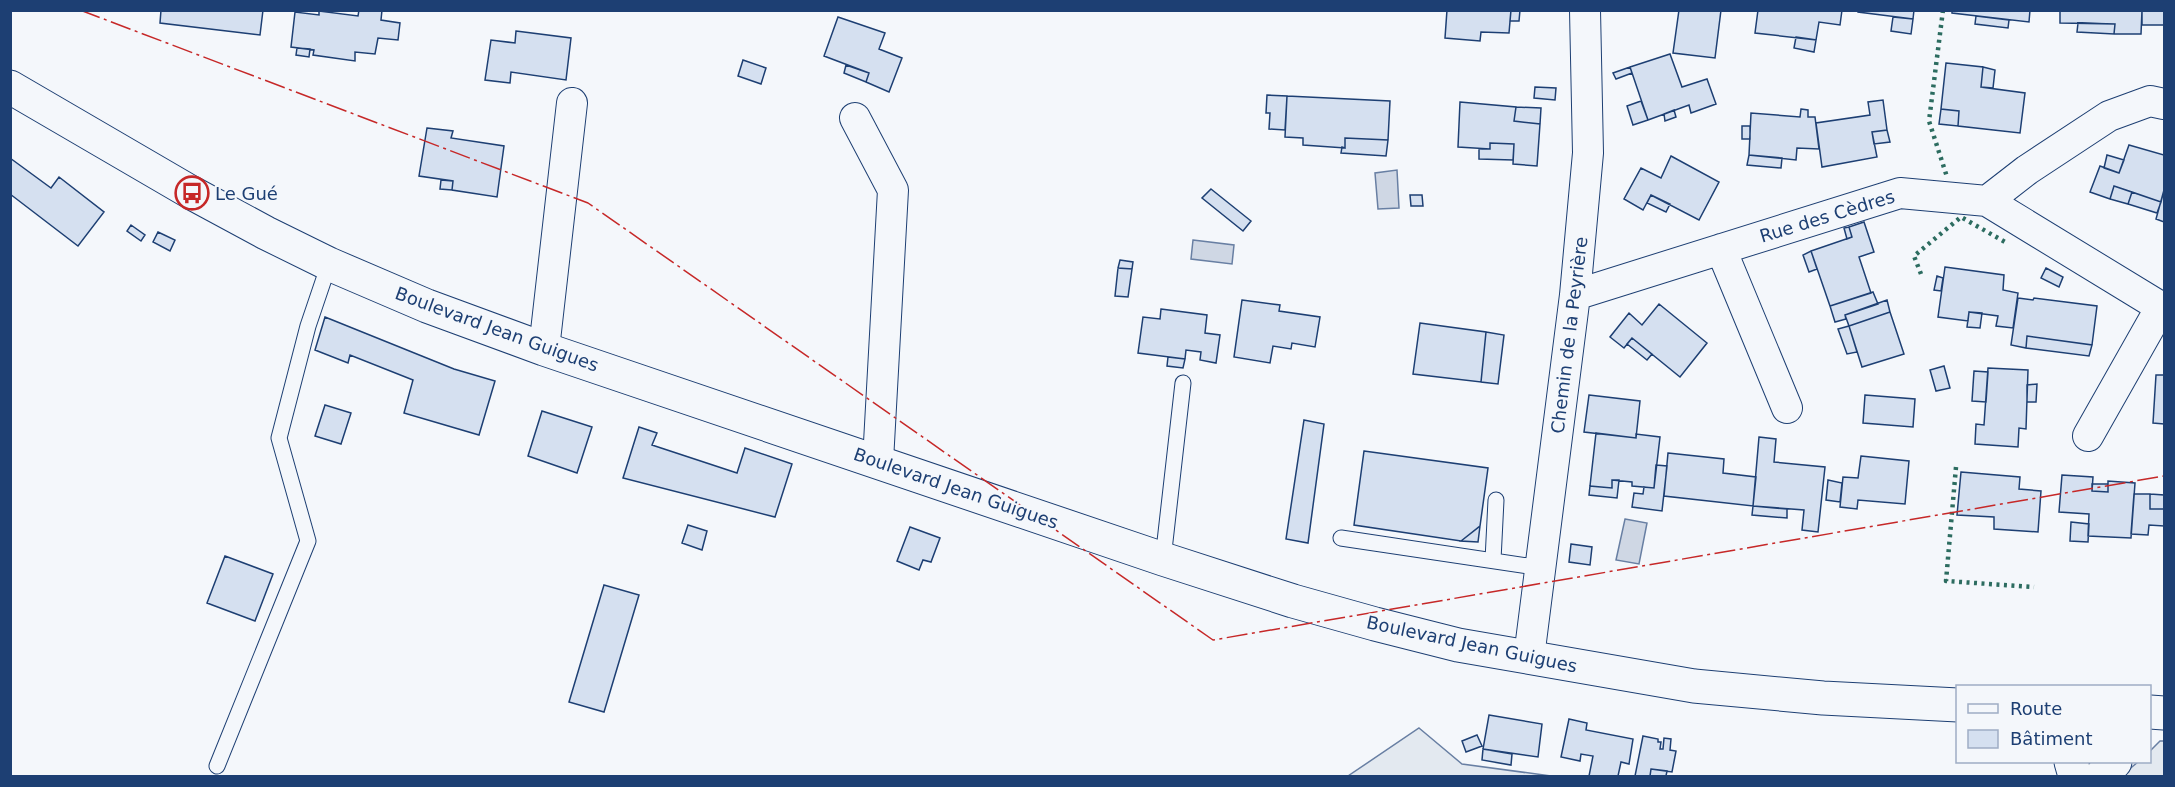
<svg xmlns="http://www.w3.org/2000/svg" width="2175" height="787" font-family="'DejaVu Sans',sans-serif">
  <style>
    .green { fill: #e3e9f0; stroke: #687fa3; stroke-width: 1.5 }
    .water { fill: #cfd7e4; stroke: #687fa3; stroke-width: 1.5 }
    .building { fill: #d5e0f0; stroke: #1d3f73; stroke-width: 1.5 }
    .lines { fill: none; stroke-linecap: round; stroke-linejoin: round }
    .service-casing { stroke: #1d3f73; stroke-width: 17 }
    .minor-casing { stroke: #1d3f73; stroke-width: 32 }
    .tertiary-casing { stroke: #1d3f73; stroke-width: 35 }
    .primary-casing { stroke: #1d3f73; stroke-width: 35 }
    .service { stroke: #f4f7fb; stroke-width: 15 }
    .minor { stroke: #f4f7fb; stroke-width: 30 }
    .tertiary { stroke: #f4f7fb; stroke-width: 33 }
    .primary { stroke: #f4f7fb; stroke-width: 33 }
    .hedge { stroke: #2c6c60; stroke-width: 4.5; stroke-dasharray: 3 4.5; stroke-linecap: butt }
    .power { stroke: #c62828; stroke-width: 1.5; stroke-dasharray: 21 4.5 3 4.5; stroke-linecap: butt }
    .labels { text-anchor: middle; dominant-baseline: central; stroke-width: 4.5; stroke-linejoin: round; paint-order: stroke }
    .poi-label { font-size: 18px; fill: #1d3f73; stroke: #f4f7fb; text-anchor: start }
    .street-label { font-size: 18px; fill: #1d3f73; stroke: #f4f7fb }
  </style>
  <rect width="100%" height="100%" fill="#f4f7fb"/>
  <path class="green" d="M1419,728L1462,764L1551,776H1348Z
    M2160,741H2164V776H2121L2138,762H2150V751Z"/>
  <path class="water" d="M1397,170L1399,208L1378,209L1375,173Z
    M1193,240L1234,245L1232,264L1191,259Z
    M1625,519L1647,523L1639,564L1616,560Z"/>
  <path class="building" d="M161,10H263L260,35L160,23Z
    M359,10H382L381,20L400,23L398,40L378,38L375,54L355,52V61L313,55L314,50L291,47L295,12L319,15V11L358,16Z
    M1447,10H1511L1509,33L1481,32L1480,41L1445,38Z
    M1511,10H1520L1519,21H1510Z
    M1679,10H1721L1715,58L1673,53Z
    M1758,10H1842L1840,25L1819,22L1816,40L1755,33Z
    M1858,10H1914L1913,19L1858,12Z
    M1952,10H2030L2029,22L1952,13Z
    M2060,10H2142L2141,34H2114L2115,24L2060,23Z
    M2142,10H2164V25H2142Z
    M1976,16L2009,20L2008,28L1975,24Z
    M838,17L885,33L879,49L902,58L889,92L866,82L869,73L824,56Z
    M1893,17L1913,19L1911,34L1891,31Z
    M2078,23L2115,24L2114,34L2077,32Z
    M516,31L571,38L566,80L511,72L510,83L485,80L491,40L515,43Z
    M1796,37L1816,40L1814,52L1794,48Z
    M297,48L310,49L309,57L296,55Z
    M1670,54L1682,87L1707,79L1716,104L1691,113L1689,105L1648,120L1630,67Z
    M743,60L766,68L761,84L738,76Z
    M1946,63L1983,67L1981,87L2025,93L2020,133L1958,126L1959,111L1941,109Z
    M846,65L869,73L866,82L844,73Z
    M1630,67L1632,73L1616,79L1613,73Z
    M1983,67L1995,70L1993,88L1981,87Z
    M1535,87L1556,88L1555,100L1534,98Z
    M1267,95L1287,96L1285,130L1269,129L1270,113H1266Z
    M1287,96L1390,101L1388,140L1345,138V148L1303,145V138L1285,137Z
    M1883,100L1887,130L1872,132L1877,157L1822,167L1816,123L1870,115L1868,102Z
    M1641,101L1648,120L1633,125L1627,106Z
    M1460,102L1516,107L1514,121L1540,124L1537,166L1513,164L1514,144L1490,143V149L1458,147Z
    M1516,107L1541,108L1540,124L1514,121Z
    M1801,109L1808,110V117H1815L1819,149L1797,148L1796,160L1749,155L1751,113L1800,117Z
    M1941,109L1959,111L1958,126L1939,124Z
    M1674,110L1676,117L1665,121L1664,114Z
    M1742,126H1750V139H1742Z
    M427,128L453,131L451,138L504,146L497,197L452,190L453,181L419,176Z
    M1887,130L1890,142L1874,144L1872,132Z
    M1345,138L1388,140L1386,156L1341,153L1342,147L1345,148Z
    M1490,143L1514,144L1513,160L1479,159V149H1490Z
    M2129,145L2164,155V190L2161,202L2114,186L2110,199L2090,192L2100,166L2119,173Z
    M1749,155L1782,158L1781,168L1747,165Z
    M2107,155L2124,160L2119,173L2104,168Z
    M1671,156L1719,182L1699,220L1651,195L1643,210L1624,199L1641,168L1661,178Z
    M10,158L51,188L59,177L104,212L78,246L10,194Z
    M441,180L453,181L452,190L440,189Z
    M2114,186L2132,192L2128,204L2110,199Z
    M1211,189L1251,221L1243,231L1202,198Z
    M2164,190V222L2156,219Z
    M2132,192L2161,202L2157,213L2128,204Z
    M1410,195H1422L1423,206H1411Z
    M1651,195L1670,204L1666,212L1647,203Z
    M1864,222L1874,252L1859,257L1871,293L1830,306L1811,251L1852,237L1849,227Z
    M131,225L145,235L141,241L127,231Z
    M1849,227L1852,237L1847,239L1844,228Z
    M158,232L175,240L170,251L153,242Z
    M1811,251L1817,269L1809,272L1803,255Z
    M1120,260L1133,262L1132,269L1118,268Z
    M1945,267L2004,275L2003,290L2018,293L2013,328L1996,326L1998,316L1969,312L1968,321L1938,317Z
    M1118,268L1132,269L1128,297L1115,296Z
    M2046,268L2063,277L2059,287L2041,278Z
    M1937,276L1943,278L1941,291L1934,290Z
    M1873,292L1878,304L1845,315L1846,319L1835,322L1830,306Z
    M2018,298L2033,300L2034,298L2097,306L2092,345L2027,336L2026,348L2011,345Z
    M1242,300L1280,305L1279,311L1320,317L1315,347L1292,343L1291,349L1273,346L1270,363L1234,357Z
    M1887,300L1890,312L1849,326L1845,315Z
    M1659,304L1707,343L1680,377L1632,338L1624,348L1610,337L1629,313L1642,325Z
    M1161,309L1207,315L1205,333L1220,335L1216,363L1200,360L1201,352L1186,350L1185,359L1138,353L1143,317L1160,319Z
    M1890,312L1904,354L1862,367L1849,326Z
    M1969,312L1982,313L1980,328L1967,327Z
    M325,317L454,369L495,381L479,435L404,413L413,380L350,355L348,363L315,350Z
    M1420,323L1486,332L1481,382L1413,374Z
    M1849,326L1857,352L1847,354L1838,329Z
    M1486,332L1504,335L1498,384L1481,382Z
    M2027,336L2092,345L2089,356L2026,348Z
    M1632,338L1652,354L1647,360L1627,344Z
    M1168,357L1185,359L1183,368L1167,366Z
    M1944,366L1950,388L1936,391L1930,370Z
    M1988,368L2028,370L2026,429L2019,428L2018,447L1975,444L1976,424L1984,425Z
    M1974,371L1988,372L1986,402L1972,401Z
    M2156,375H2164V424L2153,423Z
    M2037,384L2036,402H2027V385Z
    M1589,395L1640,401L1636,438L1584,432Z
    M1865,395L1915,399L1913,427L1863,423Z
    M325,405L351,413L341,444L315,436Z
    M542,411L592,427L577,473L528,456Z
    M1304,420L1324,424L1308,543L1286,539Z
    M639,427L657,433L652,445L737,473L745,448L792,464L775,517L623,478Z
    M1596,433L1636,438V434L1660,437L1654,488L1632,486V482L1612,480V488L1590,486Z
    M1759,437L1776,439L1774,462L1825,467L1818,532L1802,530L1804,510L1753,506Z
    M1364,451L1488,468L1480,526L1461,541L1354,525Z
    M1668,453L1724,459L1723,473L1756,477L1753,506L1664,496Z
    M1861,456L1909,461L1905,504L1858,500L1857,509L1840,507L1843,477L1858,478Z
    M1656,465L1667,466L1662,511L1632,507L1634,493L1643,494L1644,487L1654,488Z
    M1961,472L2020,477L2019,489L2041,491L2038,532L1994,529V517L1957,515Z
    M2062,475L2093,477L2092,491L2108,492V481L2135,483L2131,538L2088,536L2089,514L2059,512Z
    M1612,480H1619L1617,498L1589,495L1590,486L1612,488Z
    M1828,480L1842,483L1840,502L1826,500Z
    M2164,483V526L2149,525L2148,535L2131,534L2134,494H2150V509H2164Z
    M2092,484H2108V492L2092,491Z
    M2150,494L2164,495V509H2150Z
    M1753,506L1787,509V518L1752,515Z
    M2071,522L2089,524L2088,542L2070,541Z
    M688,525L707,531L702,550L682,543Z
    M1480,526L1478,542L1461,541Z
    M910,527L940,538L931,562L923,560L919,570L897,561Z
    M1571,544L1592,547L1590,565L1569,562Z
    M225,556L273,574L255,621L207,603Z
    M604,585L639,595L604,712L569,702Z
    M1489,715L1542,724L1538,757L1483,749Z
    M1569,719L1587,723L1586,730L1633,739L1629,764L1621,762L1618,776H1589L1593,756L1581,754L1580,761L1561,757Z
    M1477,735L1482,746L1466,752L1462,741Z
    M1643,736L1658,739V742H1661L1660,749H1663L1664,738L1671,739L1670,750L1676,751L1672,772L1651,769L1650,776H1635Z
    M1483,749L1512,754L1511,765L1482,760Z
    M1651,769L1667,771L1666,776H1650Z"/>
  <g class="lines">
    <g class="service-casing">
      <path id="service" d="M1341,538L1541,568
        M1163,559L1183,383
        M1493,560L1496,500
        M217,766L308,541L279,438L308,326L329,264"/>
    </g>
    <g class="minor-casing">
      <path id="minor" d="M855,118L893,190L878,461
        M1987,201L2027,170L2109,116L2150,101L2164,104
        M1721,249L1787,408
        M1575,295L1900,193L1987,201L2164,309
        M544,349L572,103
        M2088,436L2161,307
        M1529,657L1575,295L1588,153L1585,10"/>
    </g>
    <g class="tertiary-casing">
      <path id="tertiary" d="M2071,762L2075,776
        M2101,776L2115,762"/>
    </g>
    <g class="primary-casing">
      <path id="primary" d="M10,87L192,193L266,233L329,264L427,306L544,349L1163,559L1293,601L1375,624L1458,645L1694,686L1823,698L1958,705
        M2150,712L2164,713"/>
    </g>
    <use href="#service" class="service"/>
    <use href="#minor" class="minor"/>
    <use href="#tertiary" class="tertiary"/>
    <use href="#primary" class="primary"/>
    <path class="hedge" d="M1943,10L1929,121L1947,177
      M1921,274L1914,256L1961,217L2005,242
      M1956,467L1946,581L2034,587"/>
    <path class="power" d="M80,10L588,203L1213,640L2164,476"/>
  </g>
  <defs>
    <g id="bus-ring" transform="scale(1.725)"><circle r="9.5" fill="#f4f7fb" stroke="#c62828" stroke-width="1.5"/><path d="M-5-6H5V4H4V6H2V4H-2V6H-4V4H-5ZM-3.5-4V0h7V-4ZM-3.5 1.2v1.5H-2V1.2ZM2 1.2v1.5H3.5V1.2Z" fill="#c62828"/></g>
  </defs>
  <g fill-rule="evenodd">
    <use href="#bus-ring" x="192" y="193"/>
  </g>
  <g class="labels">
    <g class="poi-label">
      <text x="215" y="193">Le Gué</text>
    </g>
    <g class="street-label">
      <text transform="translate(1827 216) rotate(-17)">Rue des Cèdres</text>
      <text transform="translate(497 329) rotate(20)">Boulevard Jean Guigues</text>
      <text transform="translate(1569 335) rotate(-83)">Chemin de la Peyrière</text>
      <text transform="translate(956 488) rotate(19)">Boulevard Jean Guigues</text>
      <text transform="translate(1472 644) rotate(12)">Boulevard Jean Guigues</text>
    </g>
  </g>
  <rect width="2175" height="787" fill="none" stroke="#1d3f73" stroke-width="24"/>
  <rect x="1956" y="685" width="195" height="78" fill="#f4f7fb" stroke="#9eadc5" stroke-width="1.5"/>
  <rect x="1968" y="704" width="30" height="9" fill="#f4f7fb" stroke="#9eadc5" stroke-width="1.5"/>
  <text x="2010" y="715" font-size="18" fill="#1d3f73">Route</text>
  <rect x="1968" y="730" width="30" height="18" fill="#d5e0f0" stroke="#9eadc5" stroke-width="1.5"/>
  <text x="2010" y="745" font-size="18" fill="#1d3f73">Bâtiment</text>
</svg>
